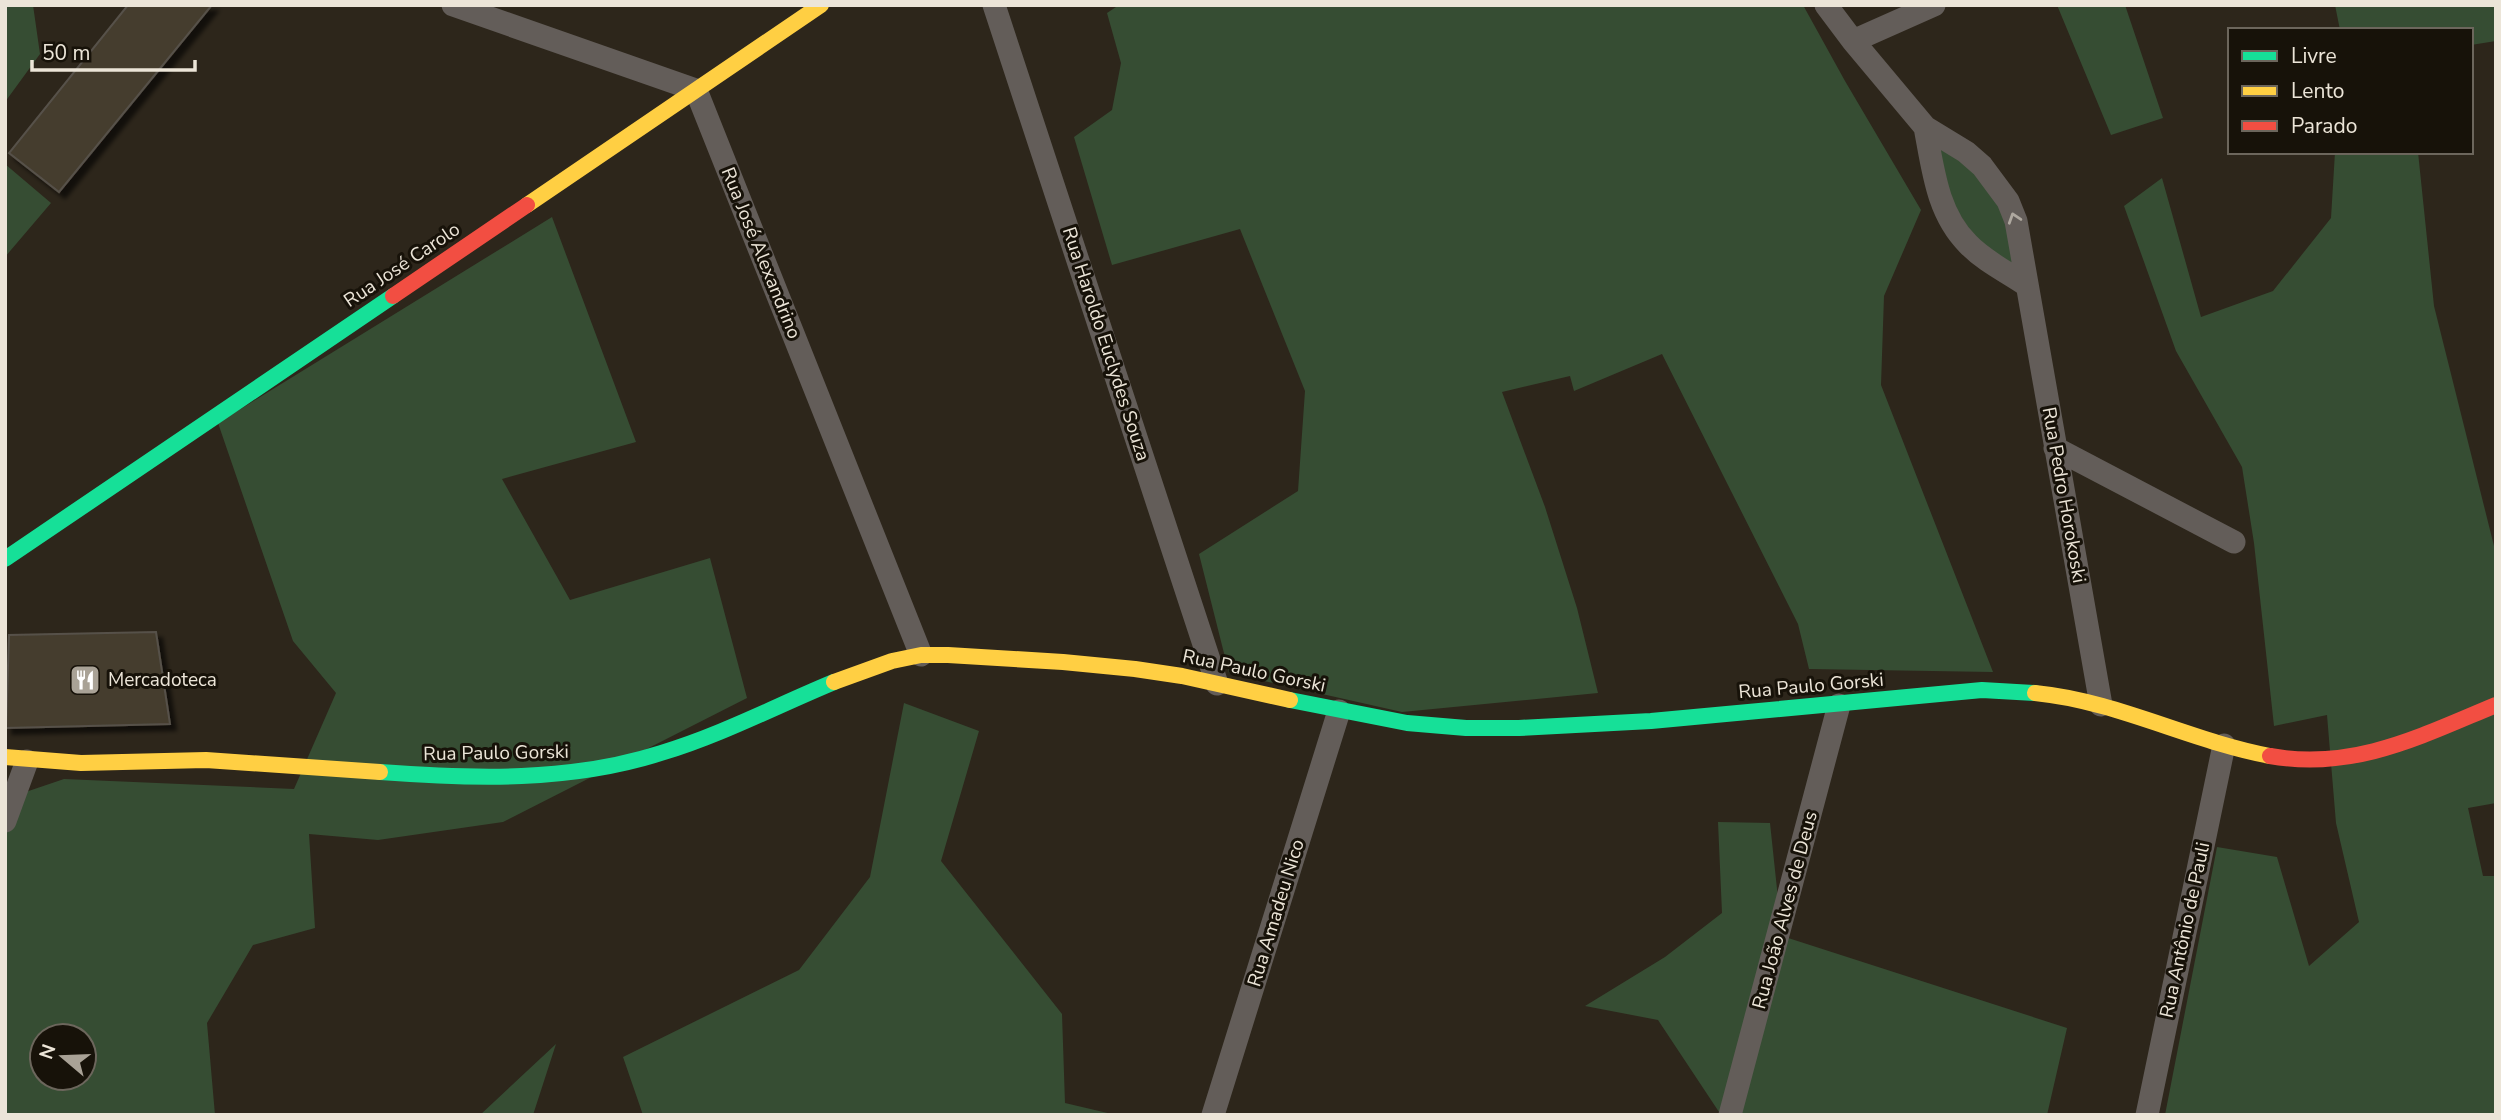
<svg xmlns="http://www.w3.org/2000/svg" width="2501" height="1120" font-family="'Nunito Sans',sans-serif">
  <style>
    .green { fill: #364d33; fill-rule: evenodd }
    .building { fill: #443d2f; stroke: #575149; stroke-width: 2; filter: url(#shadow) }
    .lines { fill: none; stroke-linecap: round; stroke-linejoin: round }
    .street { stroke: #635d59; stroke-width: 23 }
    .fast { stroke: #16e098; stroke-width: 16 }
    .slow { stroke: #ffcf43; stroke-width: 16 }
    .jam { stroke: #f24e42; stroke-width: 16 }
    .oneway { stroke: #aea89f }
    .labels { text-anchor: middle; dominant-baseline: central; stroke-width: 6; stroke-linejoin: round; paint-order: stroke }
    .street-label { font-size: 19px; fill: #ece5d8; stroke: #171209 }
    .poi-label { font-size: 19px; fill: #ece5d8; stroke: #171209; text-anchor: start }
  </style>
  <defs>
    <filter id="shadow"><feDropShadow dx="6" dy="6" stdDeviation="2" flood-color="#0009"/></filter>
  </defs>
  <rect width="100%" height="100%" fill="#2d261b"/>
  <path class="green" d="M5,5H33L40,54L5,102Z
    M1119,5H1803L1845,81L1921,210L1884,296L1881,385L1993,672L1809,669L1798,624L1662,354L1574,391L1570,376L1502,392L1545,507L1577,608L1598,693L1402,712L1229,673L1199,554L1298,491L1305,391L1240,229L1112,265L1074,137L1112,110L1121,63L1107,13Z
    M2057,5H2125L2163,118L2111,135Z
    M2335,5H2496V41L2471,45V30H2340Z
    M1937,145C1957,157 1987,179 1998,200C2008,220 2011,243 2016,265L1993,254L1976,240L1948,196Z
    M2335,152H2418L2434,306L2496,554V803L2468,808L2483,876H2496V1115H2165L2217,847L2277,857L2309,966L2359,922L2336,823L2327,715L2274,726L2254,543L2242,467L2176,351L2124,206L2162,178L2201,317L2273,291L2331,218Z
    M5,164L51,203L5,257Z
    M552,217L636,442L502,479L570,600L710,558L747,698L503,822L378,840L309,834L315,928L253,945L207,1023L215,1115H5V799L64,779L294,789L336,693L293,641L218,423ZM42,1036H84V1078H42Z
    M904,703L979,731L941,861L1062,1014L1065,1103L1116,1115H643L623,1057L799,970L870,877Z
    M1718,822L1770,823L1782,936L2067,1028L2047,1115H1721L1658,1020L1585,1006L1665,957L1722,913Z
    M556,1044L533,1115H480Z"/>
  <path class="building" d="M128,5H212L59,192L9,153Z
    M156,632L170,724L6,728L9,635Z"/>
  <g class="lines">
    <path class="street" d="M453,5L696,90L921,655
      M994,5L1217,684
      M1826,5L1853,41L1925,127L1966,152L1982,166L2008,201L2016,221L2101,705
      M1853,41L1934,5
      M1925,127C1933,169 1937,213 1968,244C1984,261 2007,272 2026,285
      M2055,448L2234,542
      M5,821L27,761
      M1213,1115L1339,711
      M1730,1115L1839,705
      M2147,1115L2224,745"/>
    <path class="fast" d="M5,559L393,296
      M1290,700L1407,723L1466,728H1519L1651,721L1982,690L2035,693
      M380,772C474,779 570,782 661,753C721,735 776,706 834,682"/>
    <path class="slow" d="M527,205L821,5
      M834,682L892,661L921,655H948L1063,662L1135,669L1182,676L1290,700
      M2035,693C2117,701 2190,741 2270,756
      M5,757L81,763L206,760L380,772"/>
    <path class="jam" d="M393,296L527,205
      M2270,756C2354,771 2421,736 2496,705"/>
  </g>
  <defs><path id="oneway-chevron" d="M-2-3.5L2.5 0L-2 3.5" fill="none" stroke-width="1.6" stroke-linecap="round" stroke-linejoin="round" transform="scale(1.75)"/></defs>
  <use class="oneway" href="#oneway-chevron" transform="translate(2014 218) rotate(-108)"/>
  <defs>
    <g id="restaurant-square" transform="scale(1.575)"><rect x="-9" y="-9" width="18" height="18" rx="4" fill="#a9a296" stroke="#171209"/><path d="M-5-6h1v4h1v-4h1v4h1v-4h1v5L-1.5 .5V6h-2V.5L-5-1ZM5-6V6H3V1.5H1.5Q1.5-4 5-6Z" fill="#fff"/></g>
  </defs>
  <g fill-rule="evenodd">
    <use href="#restaurant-square" x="85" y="680"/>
  </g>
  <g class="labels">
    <g class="street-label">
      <text transform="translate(761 253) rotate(68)">Rua José Alexandrino</text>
      <text transform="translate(402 265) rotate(-34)">Rua José Carolo</text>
      <text transform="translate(1106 344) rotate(72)">Rua Haroldo Euclydes Souza</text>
      <text transform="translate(2064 495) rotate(80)">Rua Pedro Horokoski</text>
      <text transform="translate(1254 671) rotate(12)">Rua Paulo Gorski</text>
      <text transform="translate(1811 686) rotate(-5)">Rua Paulo Gorski</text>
      <text transform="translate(496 753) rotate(-1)">Rua Paulo Gorski</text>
      <text transform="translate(1785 910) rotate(-75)">Rua João Alves de Deus</text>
      <text transform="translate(1276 913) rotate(-73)">Rua Amadeu Nico</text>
      <text transform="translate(2185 930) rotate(-78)">Rua Antônio de Pauli</text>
    </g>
    <g class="poi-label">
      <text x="108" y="680">Mercadoteca</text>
    </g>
  </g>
  <rect width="2501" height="1120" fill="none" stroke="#ece5d8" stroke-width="14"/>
  <rect x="2228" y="28" width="245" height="126" fill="#171209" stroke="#6c665c" stroke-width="2"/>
  <rect x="2242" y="51" width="35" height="10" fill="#16e098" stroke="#6c665c" stroke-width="2"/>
  <text x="2291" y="63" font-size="21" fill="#ece5d8">Livre</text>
  <rect x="2242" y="86" width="35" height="10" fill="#ffcf43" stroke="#6c665c" stroke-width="2"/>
  <text x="2291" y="98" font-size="21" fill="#ece5d8">Lento</text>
  <rect x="2242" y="121" width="35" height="10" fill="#f24e42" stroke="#6c665c" stroke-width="2"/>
  <text x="2291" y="133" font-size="21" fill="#ece5d8">Parado</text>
  <g transform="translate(63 1057) rotate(289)"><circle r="33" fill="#171209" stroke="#6c665c" stroke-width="2"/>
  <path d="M0-5L12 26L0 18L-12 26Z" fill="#a9a296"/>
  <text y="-10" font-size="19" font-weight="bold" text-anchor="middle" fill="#ece5d8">N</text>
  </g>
  <path d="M32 60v10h163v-10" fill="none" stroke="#ece5d8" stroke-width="3.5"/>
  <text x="42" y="60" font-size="21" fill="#ece5d8" stroke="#171209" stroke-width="5" paint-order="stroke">50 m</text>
</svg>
